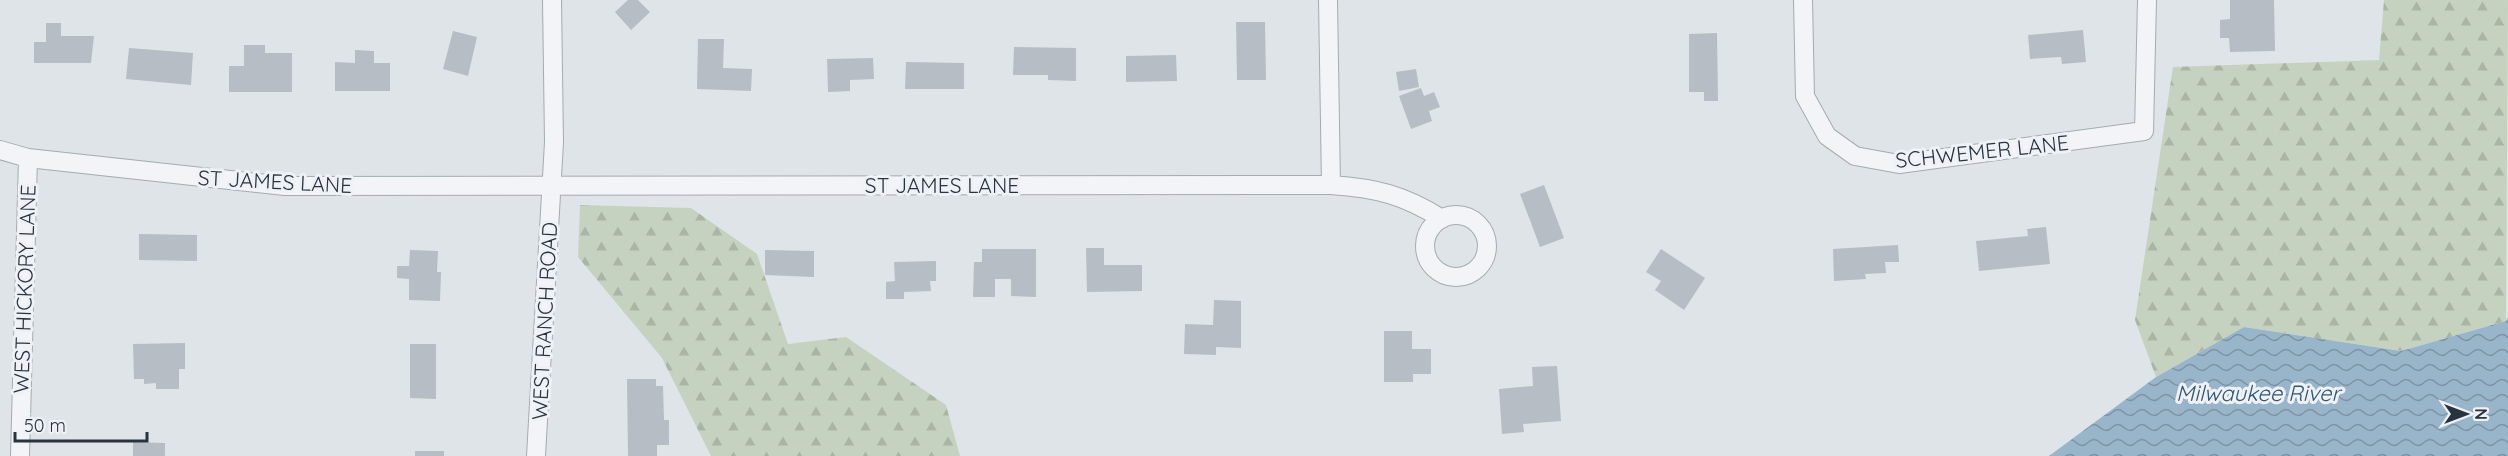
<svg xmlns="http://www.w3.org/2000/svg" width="2508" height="456" font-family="Quicksand,sans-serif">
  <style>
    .forest { fill: url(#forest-firs) }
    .water { fill: url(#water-waves) }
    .building { fill: #b6bdc5 }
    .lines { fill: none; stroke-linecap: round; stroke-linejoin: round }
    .minor-casing { stroke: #a4abb2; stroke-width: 20 }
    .minor { stroke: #f2f4f7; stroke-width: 18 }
    .labels { text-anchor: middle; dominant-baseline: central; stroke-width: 6; stroke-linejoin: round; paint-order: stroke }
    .street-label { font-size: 21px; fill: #28333f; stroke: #eef2f6 }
    .water-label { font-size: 22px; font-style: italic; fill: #325673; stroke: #eef2f6 }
  </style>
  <defs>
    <pattern id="forest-firs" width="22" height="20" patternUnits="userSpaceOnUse" patternTransform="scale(1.5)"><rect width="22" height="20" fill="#c6d2c0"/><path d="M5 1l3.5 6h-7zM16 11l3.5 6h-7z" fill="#aab5a6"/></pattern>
    <pattern id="water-waves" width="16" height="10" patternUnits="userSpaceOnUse" patternTransform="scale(1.5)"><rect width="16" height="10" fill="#99b5c9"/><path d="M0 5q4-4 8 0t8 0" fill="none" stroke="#7d94a5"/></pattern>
  </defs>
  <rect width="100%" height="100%" fill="#dfe4e8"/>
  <path class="forest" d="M2384,0H2508L2506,321L2401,351L2244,327L2156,377L2135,320L2173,67L2379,60Z
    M580,205L691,208L757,254L788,344L846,337L946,405L960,456H711L662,358L578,257Z"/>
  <path class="water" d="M2508,317V456H2049L2156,377L2244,327L2401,351L2506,321Z"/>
  <path class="building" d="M628,0H638L650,12L631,30L615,12Z
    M2230,0H2274L2275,51L2230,52L2229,38H2220V20L2230,19Z
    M1236,22H1265L1266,80H1237Z
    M46,23H61V36H94L91,63H34V42H46Z
    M2083,30L2086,62L2062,64L2061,57L2030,59L2028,35Z
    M453,31L477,37L468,76L443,69Z
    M1717,33L1718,101H1704V92H1689V34Z
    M698,39H724L723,68L752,69L751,91L697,89Z
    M244,45H265V53H292V92H229V66H244Z
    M1014,47L1076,48V81L1048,80V75H1013Z
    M129,48L193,53L191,85L126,79Z
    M355,50L374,51V63H390V91H335V62L355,63Z
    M1176,55L1177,81L1126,82V56Z
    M873,58L874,79L850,80V91L828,92L827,59Z
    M906,62L964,63V89H905Z
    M1416,69L1419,87L1399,91L1396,72Z
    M1421,88L1424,96L1434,92L1440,107L1429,111L1432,121L1411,129L1399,96Z
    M1544,185L1564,238L1540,247L1520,194Z
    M2046,227L2050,264L1979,271L1976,241L2028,236L2027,229Z
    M139,234L197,235V261L139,260Z
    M1898,245L1899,262H1885L1886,273L1865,274L1866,279L1834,281L1833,249Z
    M1086,248H1104V265H1142V291L1087,292Z
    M982,249H1036V297L1011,296V279H995V297H973L974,262H982Z
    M1661,249L1705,278L1684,310L1655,290L1661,281L1646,272Z
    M410,250L438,251L437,272H441L440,301L409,300V279L397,278V266H409Z
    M765,250L814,251V277L765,275Z
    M936,261V281H930L931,291L904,292V299H886V282L895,281L894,262Z
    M1214,300L1241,301V348L1216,347V355L1184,354L1185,324L1213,325Z
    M1384,331H1412V349H1431V374H1413V382H1384Z
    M185,343V369H179V389H156V383L144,384V379H134L133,344Z
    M410,344H436V399L410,398Z
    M1557,366L1561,421L1523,424L1524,432L1502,434L1499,389L1533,386L1532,367Z
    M627,379H656V386H663L664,420H669V445H657V456H628Z
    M133,442L165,443V456H133Z
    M415,451H444V456H415Z"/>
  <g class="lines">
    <g class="minor-casing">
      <path id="minor" d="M1328,0L1331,185
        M1803,0L1805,96L1827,136L1855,156L1899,164L2144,131L2147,0
        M0,150L28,158L285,186L1331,185C1376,188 1404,195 1442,219
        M1425 246a31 31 0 1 1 62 0a31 31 0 1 1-62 0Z
        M20,456L28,158
        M536,456L554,142L552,0"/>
    </g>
    <use href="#minor" class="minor"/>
  </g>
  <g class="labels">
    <g class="street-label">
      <text transform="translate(1982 151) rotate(-6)">SCHWEMER LANE</text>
      <text transform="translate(275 181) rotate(3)">ST JAMES LANE</text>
      <text x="942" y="185">ST JAMES LANE</text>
      <text transform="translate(24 289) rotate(-88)">WEST HICKORY LANE</text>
      <text transform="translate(544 321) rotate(-87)">WEST RANCH ROAD</text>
    </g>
    <g class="water-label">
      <text x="2258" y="393">Milwaukee River</text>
    </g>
  </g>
  <g transform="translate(2466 414) rotate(90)" stroke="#eef2f6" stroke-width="4.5" paint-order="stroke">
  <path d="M0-4.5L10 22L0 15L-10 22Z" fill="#28333f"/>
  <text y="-9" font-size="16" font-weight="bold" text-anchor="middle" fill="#28333f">N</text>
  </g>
  <path d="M15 432v9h132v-9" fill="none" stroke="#28333f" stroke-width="3"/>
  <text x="24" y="432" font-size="18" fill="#28333f" stroke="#eef2f6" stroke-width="4.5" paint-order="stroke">50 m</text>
</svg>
